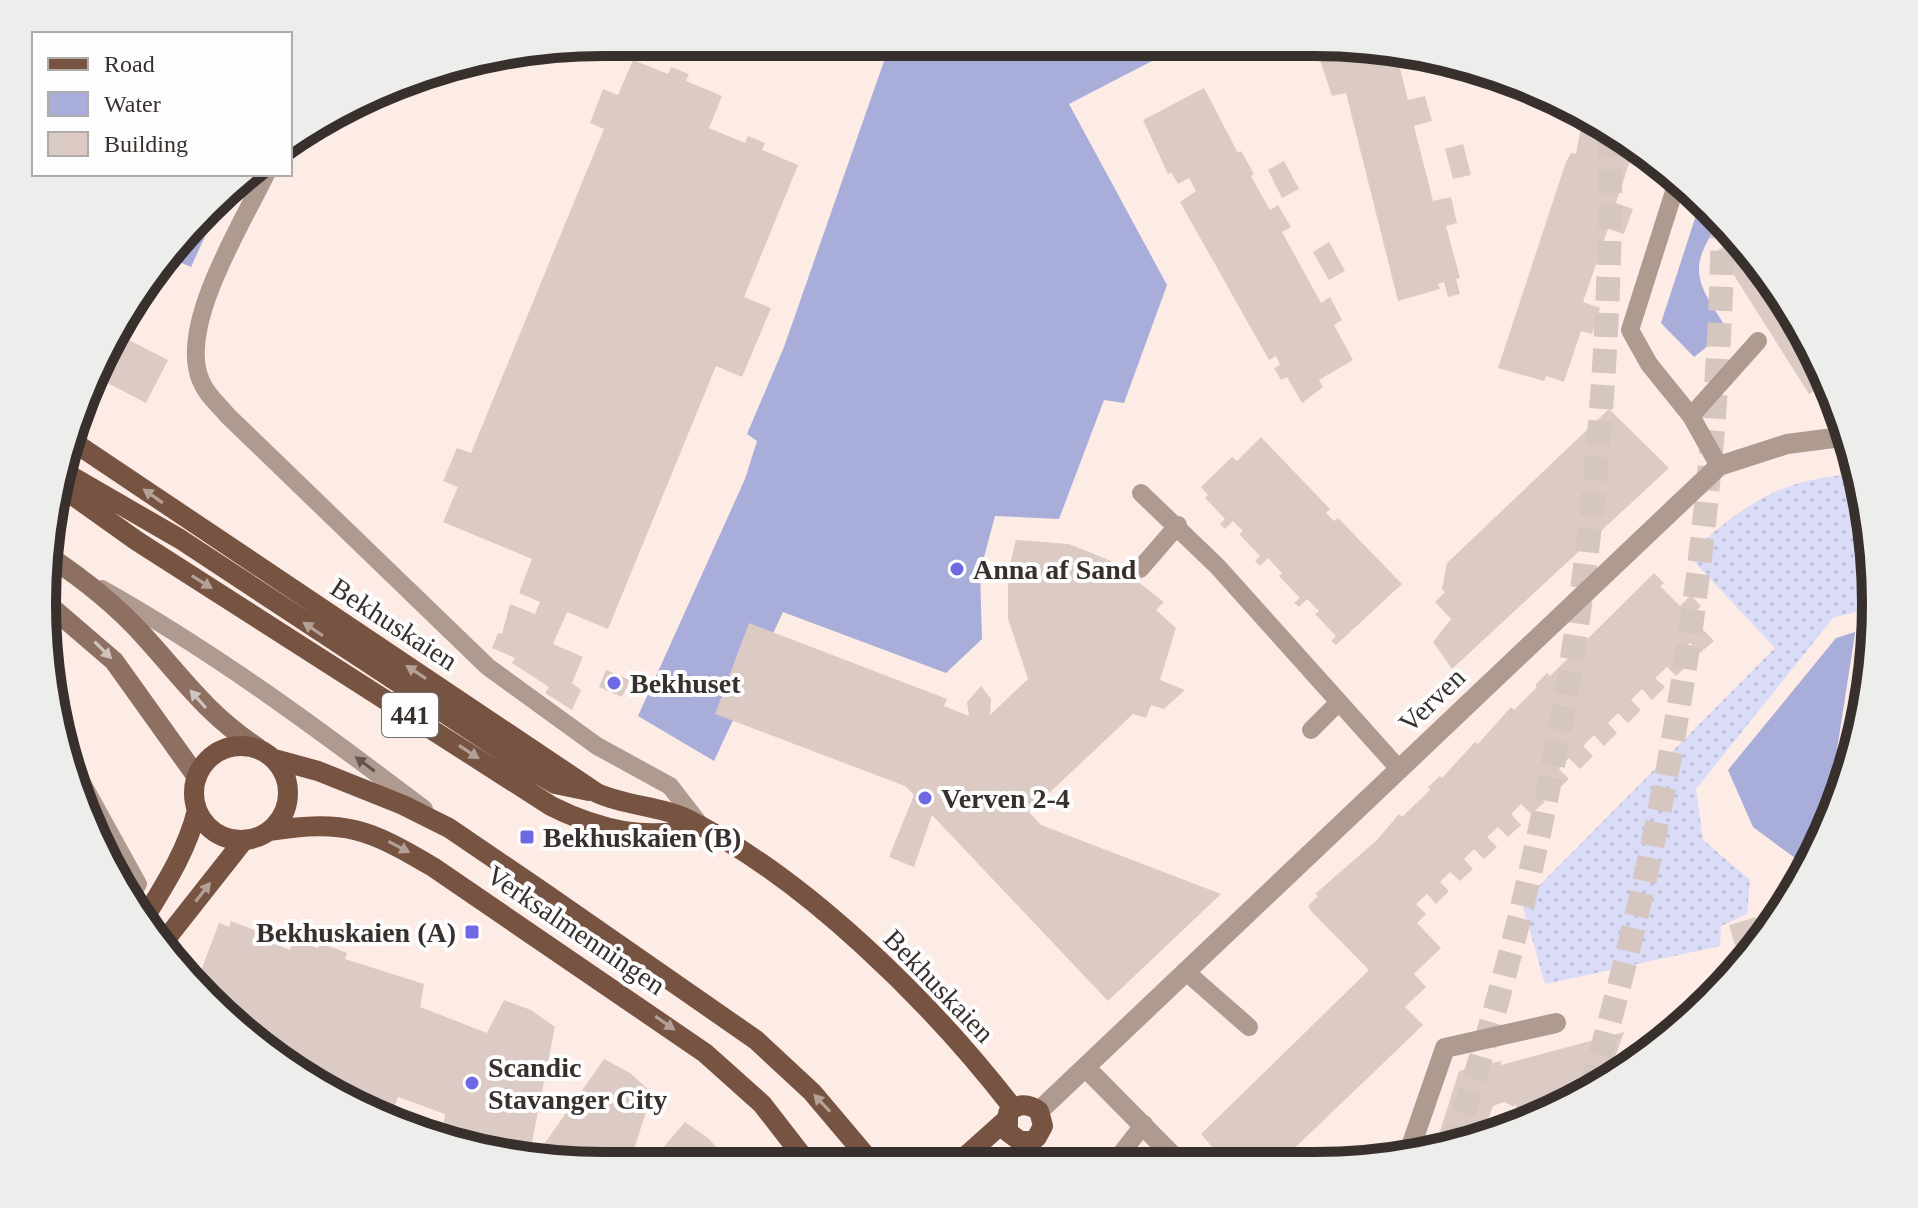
<svg xmlns="http://www.w3.org/2000/svg" width="1918" height="1208" font-family="'Times New Roman',serif">
  <style>
    .grass { fill: url(#grass-dots) }
    .water { fill: #a9adda }
    .pier { fill: #fdece5 }
    .building { fill: #dbcbc4 }
    .lines { fill: none; stroke-linecap: round; stroke-linejoin: round }
    .highway-tunnel { stroke: #d5c6c0; stroke-width: 24; stroke-dasharray: 24 12; stroke-linecap: butt }
    .lane { stroke: #af9a90; stroke-width: 18 }
    .street { stroke: #af9a90; stroke-width: 20 }
    .secondary { stroke: #8e7062; stroke-width: 20 }
    .primary { stroke: #775342; stroke-width: 20 }
    .oneway { fill: #b3a096 }
    .oneway2 { fill: #d1c5bf }
    .oneway3 { fill: #615550 }
    .poi-dot { fill: #6e68e2; stroke: #fdfdfd; stroke-width: 3 }
    .labels { text-anchor: middle; dominant-baseline: central; stroke-width: 8; stroke-linejoin: round; paint-order: stroke }
    .shield { fill: #fdfdfd; stroke: #726e6b; stroke-width: 2 }
    .shield-label { font-size: 26px; font-weight: bold; fill: #37302d }
    .poi-label { font-size: 28px; font-weight: bold; fill: #37302d; stroke: #fdfdfd; text-anchor: start }
    .street-label { font-size: 28px; fill: #37302d; stroke: #fdfdfd }
    .rim { fill: none; stroke: #37302d; stroke-width: 10 }
  </style>
  <defs>
    <pattern id="grass-dots" width="8" height="8" patternUnits="userSpaceOnUse" patternTransform="scale(2)"><rect width="8" height="8" fill="#d9dbf7"/><path d="M2 2h.1M6 6h.1" fill="none" stroke="#bbbcd4" stroke-width="1.8" stroke-linecap="round"/></pattern>
  </defs>
  <rect width="100%" height="100%" fill="#fdece5"/>
  <path class="grass" d="M1858,474L1871,531L1874,607L1833,618L1696,789L1703,840L1750,880L1747,914L1721,926L1720,946L1545,984L1522,903L1775,648L1688,555C1744,504 1780,478 1858,474Z"/>
  <path class="water" d="M890,44L1181,46L1069,104L1167,285L1124,403L1104,400L1059,519L995,516L980,572L982,639L946,673L783,612L714,761L638,716L745,479L757,441L747,434L784,347Z
    M1701,200L1722,220C1684,269 1698,284 1728,330L1694,357L1661,323Z
    M220,204L191,267L165,256Z
    M1874,626L1857,750L1818,853L1812,863L1799,861L1753,827L1728,770L1836,638Z"/>
  <path class="pier" d="M1874,622L1875,641L1857,750L1814,859L1836,756L1856,627Z"/>
  <path class="building" d="M1322,46L1395,49L1408,100L1425,96L1432,121L1414,126L1433,201L1451,197L1457,223L1446,226L1460,278L1456,279L1460,294L1448,297L1444,282L1438,284L1440,289L1398,301L1346,93L1332,96L1316,48Z
    M633,60L668,74L671,67L689,74L686,81L722,96L709,128L745,143L748,136L765,143L762,150L798,165L744,297L771,308L742,377L716,366L608,629L567,612L553,644L583,657L572,683L581,690L572,710L545,693L549,687L512,663L515,658L492,648L498,633L502,634L510,604L535,614L540,602L519,593L532,559L443,522L458,487L443,481L457,448L471,453L604,129L590,123L603,89L618,95Z
    M1204,88L1238,153L1241,151L1254,174L1251,176L1270,210L1278,205L1291,227L1282,232L1321,303L1330,297L1342,320L1334,325L1353,360L1319,380L1323,387L1302,403L1287,377L1281,380L1274,368L1280,365L1276,356L1269,360L1180,202L1196,191L1189,178L1178,184L1171,172L1168,174L1143,120Z
    M1583,116L1635,146L1616,203L1633,209L1624,234L1608,229L1583,302L1600,308L1592,334L1581,331L1564,382L1546,376L1544,381L1498,368L1566,162L1571,153L1576,154Z
    M1463,144L1471,175L1453,179L1445,149Z
    M1284,161L1299,189L1282,198L1268,170Z
    M1741,239L1801,323L1828,383L1809,394L1718,250Z
    M1329,242L1345,271L1329,280L1313,252Z
    M119,335L168,360L146,403L96,377Z
    M1609,409L1669,468L1452,669L1433,642L1451,619L1435,602L1445,592L1442,589L1447,563Z
    M1261,437L1330,509L1326,513L1334,521L1338,518L1402,584L1336,645L1331,641L1336,636L1315,614L1319,611L1307,599L1299,607L1294,603L1300,598L1279,576L1282,573L1268,558L1260,566L1255,561L1260,556L1239,534L1243,531L1233,521L1225,529L1220,524L1225,519L1205,498L1208,495L1201,487L1232,457L1237,461Z
    M1016,540L1069,544L1111,561L1164,602L1156,610L1176,628L1160,680L1185,690L1164,709L1151,705L1146,718L1133,714L1029,812L1041,825L1221,894L1108,1001L932,815L914,867L889,857L914,795L905,786L715,714L749,623L947,699L944,706L969,716L967,702L981,686L991,699L990,715L1028,679L1008,619V572Z
    M1654,573L1664,583L1660,586L1680,606L1691,595L1701,606L1690,616L1714,641L1700,653L1690,643L1678,655L1688,665L1676,676L1667,667L1655,678L1665,687L1652,700L1642,689L1631,700L1641,710L1628,723L1618,713L1608,723L1617,733L1604,746L1594,735L1583,746L1593,756L1580,769L1569,758L1559,769L1569,779L1555,792L1546,781L1535,792L1545,802L1531,814L1521,804L1511,814L1521,825L1508,837L1498,827L1487,837L1497,847L1484,859L1474,849L1464,859L1473,869L1460,881L1450,872L1440,882L1449,891L1436,904L1427,894L1416,904L1426,914L1417,923L1441,948L1414,974L1426,987L1405,1007L1423,1025L1278,1164H1212L1220,1156L1201,1134L1369,970L1311,911L1308,906L1318,896L1315,894L1377,840L1399,814L1402,817L1430,790L1428,787L1440,776L1442,778L1475,742L1478,744L1511,707L1514,710L1537,687L1535,685L1547,673L1550,676Z
    M606,670L630,680L622,697L599,687Z
    M1756,917L1761,937L1735,945L1729,925Z
    M231,921L280,940L278,945L290,950L294,940L318,948L321,943L347,953L345,959L424,984L420,1007L487,1033L504,1000L531,1010L555,1027L531,1147L540,1150L604,1059L630,1073L652,1093L630,1162L536,1161L442,1138L445,1114L398,1097L388,1123L262,1050L197,981L219,923L229,927Z
    M1624,1032L1608,1078L1563,1108L1548,1114L1542,1112L1541,1116L1527,1122L1518,1121L1516,1103L1514,1107L1504,1102L1493,1106L1487,1122L1506,1128L1509,1118L1523,1123L1462,1146L1438,1138L1459,1071L1501,1061V1065Z
    M685,1122L708,1138L730,1162H651Z"/>
  <g class="lines">
    <path class="highway-tunnel" d="M1590,1090C1674,808 1718,515 1723,221
      M1452,1148C1562,822 1614,476 1610,132"/>
    <path class="lane" d="M266,174C242,224 177,327 201,381C206,394 218,404 227,415L488,667L597,746L670,786L701,826
      M1678,179L1630,330L1649,364L1691,416L1719,466
      M1691,416L1758,341
      M1141,493L1218,567L1400,770
      M1140,569L1178,525
      M102,589C216,653 321,731 424,809
      M1311,730L1339,702
      M61,745L138,884L129,898
      M1185,971L1249,1027
      M1113,1164L1144,1124"/>
    <path class="street" d="M1087,1069L1181,1164
      M1039,1111L1719,466L1787,444L1849,436
      M1408,1155L1445,1048L1556,1023"/>
    <path class="secondary" d="M50,557C83,579 117,606 144,636C185,681 206,713 258,748
      M43,600L114,661L197,777"/>
    <path class="primary" d="M69,439L597,793C625,806 661,806 685,818C804,876 932,1003 1013,1108
      M64,472L180,539L528,768L555,784L589,791
      M61,487L137,541L551,806C599,830 649,842 701,826
      M194 793a47 47 0 1 1 94 0a47 47 0 1 1-94 0Z
      M274,759L318,771L403,805L449,828L546,894L756,1040L812,1092L872,1163
      M270,831C345,819 369,829 433,867L705,1053L762,1104L807,1162
      M142,922C164,886 187,851 197,810
      M162,944L244,840
      M958,1163L1006,1120
      M1008,1163L1037,1137L1043,1126L1039,1111C1028,1103 1018,1103 1008,1113V1132L1020,1141H1030"/>
  </g>
  <defs><path id="oneway-solid" d="M-6-.8H1V-3.2L6.5 0L1 3.2V.8H-6Z" transform="scale(2)"/></defs>
  <g class="oneway">
    <use href="#oneway-solid" transform="translate(153 496) rotate(-145)"/>
    <use href="#oneway-solid" transform="translate(202 582) rotate(32)"/>
    <use href="#oneway-solid" transform="translate(313 629) rotate(-146)"/>
    <use href="#oneway-solid" transform="translate(416 672) rotate(-147)"/>
    <use href="#oneway-solid" transform="translate(469 752) rotate(33)"/>
    <use href="#oneway-solid" transform="translate(399 847) rotate(28)"/>
    <use href="#oneway-solid" transform="translate(203 892) rotate(-52)"/>
    <use href="#oneway-solid" transform="translate(665 1023) rotate(35)"/>
    <use href="#oneway-solid" transform="translate(822 1103) rotate(-133)"/>
  </g>
  <g class="oneway2">
    <use href="#oneway-solid" transform="translate(103 650) rotate(45)"/>
    <use href="#oneway-solid" transform="translate(198 699) rotate(-131)"/>
  </g>
  <use class="oneway3" href="#oneway-solid" transform="translate(365 764) rotate(-143)"/>
  <g class="poi-dot">
    <circle cx="957" cy="569" r="8"/>
    <circle cx="614" cy="683" r="8"/>
    <circle cx="925" cy="798" r="8"/>
    <rect x="519" y="829" width="16" height="16" rx="4"/>
    <rect x="464" y="924" width="16" height="16" rx="4"/>
    <circle cx="472" cy="1083" r="8"/>
  </g>
  <g class="labels">
    <rect class="shield" x="382" y="693" width="56" height="44" rx="6"/>
    <g class="shield-label">
      <text x="410" y="715">441</text>
    </g>
    <g class="poi-label">
      <text x="973" y="569">Anna af Sand</text>
      <text x="630" y="683">Bekhuset</text>
      <text x="941" y="798">Verven 2-4</text>
      <text x="543" y="837">Bekhuskaien (B)</text>
      <text x="456" y="932" text-anchor="end">Bekhuskaien (A)</text>
      <text x="488" y="1067">Scandic<tspan x="488" dy="32">Stavanger City</tspan></text>
    </g>
    <g class="street-label">
      <text transform="translate(394 624) rotate(33)">Bekhuskaien</text>
      <text transform="translate(1432 700) rotate(-44)">Verven</text>
      <text transform="translate(576 930) rotate(34)">Verksalmenningen</text>
      <text transform="translate(939 986) rotate(46)">Bekhuskaien</text>
    </g>
  </g>
  <path d="M0 0H1918V1208H0ZM604 56H1314A548 548 0 0 1 1862 604V604A548 548 0 0 1 1314 1152H604A548 548 0 0 1 56 604V604A548 548 0 0 1 604 56Z" fill="#ededec" fill-rule="evenodd"/>
  <path class="rim" d="M604 56H1314A548 548 0 0 1 1862 604V604A548 548 0 0 1 1314 1152H604A548 548 0 0 1 56 604V604A548 548 0 0 1 604 56Z"/>
  <rect x="32" y="32" width="260" height="144" fill="#fdfdfd" stroke="#aeabaa" stroke-width="2"/>
  <rect x="48" y="58" width="40" height="12" fill="#775342" stroke="#aeabaa" stroke-width="2"/>
  <text x="104" y="72" font-size="24" fill="#37302d">Road</text>
  <rect x="48" y="92" width="40" height="24" fill="#a9adda" stroke="#aeabaa" stroke-width="2"/>
  <text x="104" y="112" font-size="24" fill="#37302d">Water</text>
  <rect x="48" y="132" width="40" height="24" fill="#dbcbc4" stroke="#aeabaa" stroke-width="2"/>
  <text x="104" y="152" font-size="24" fill="#37302d">Building</text>
</svg>
